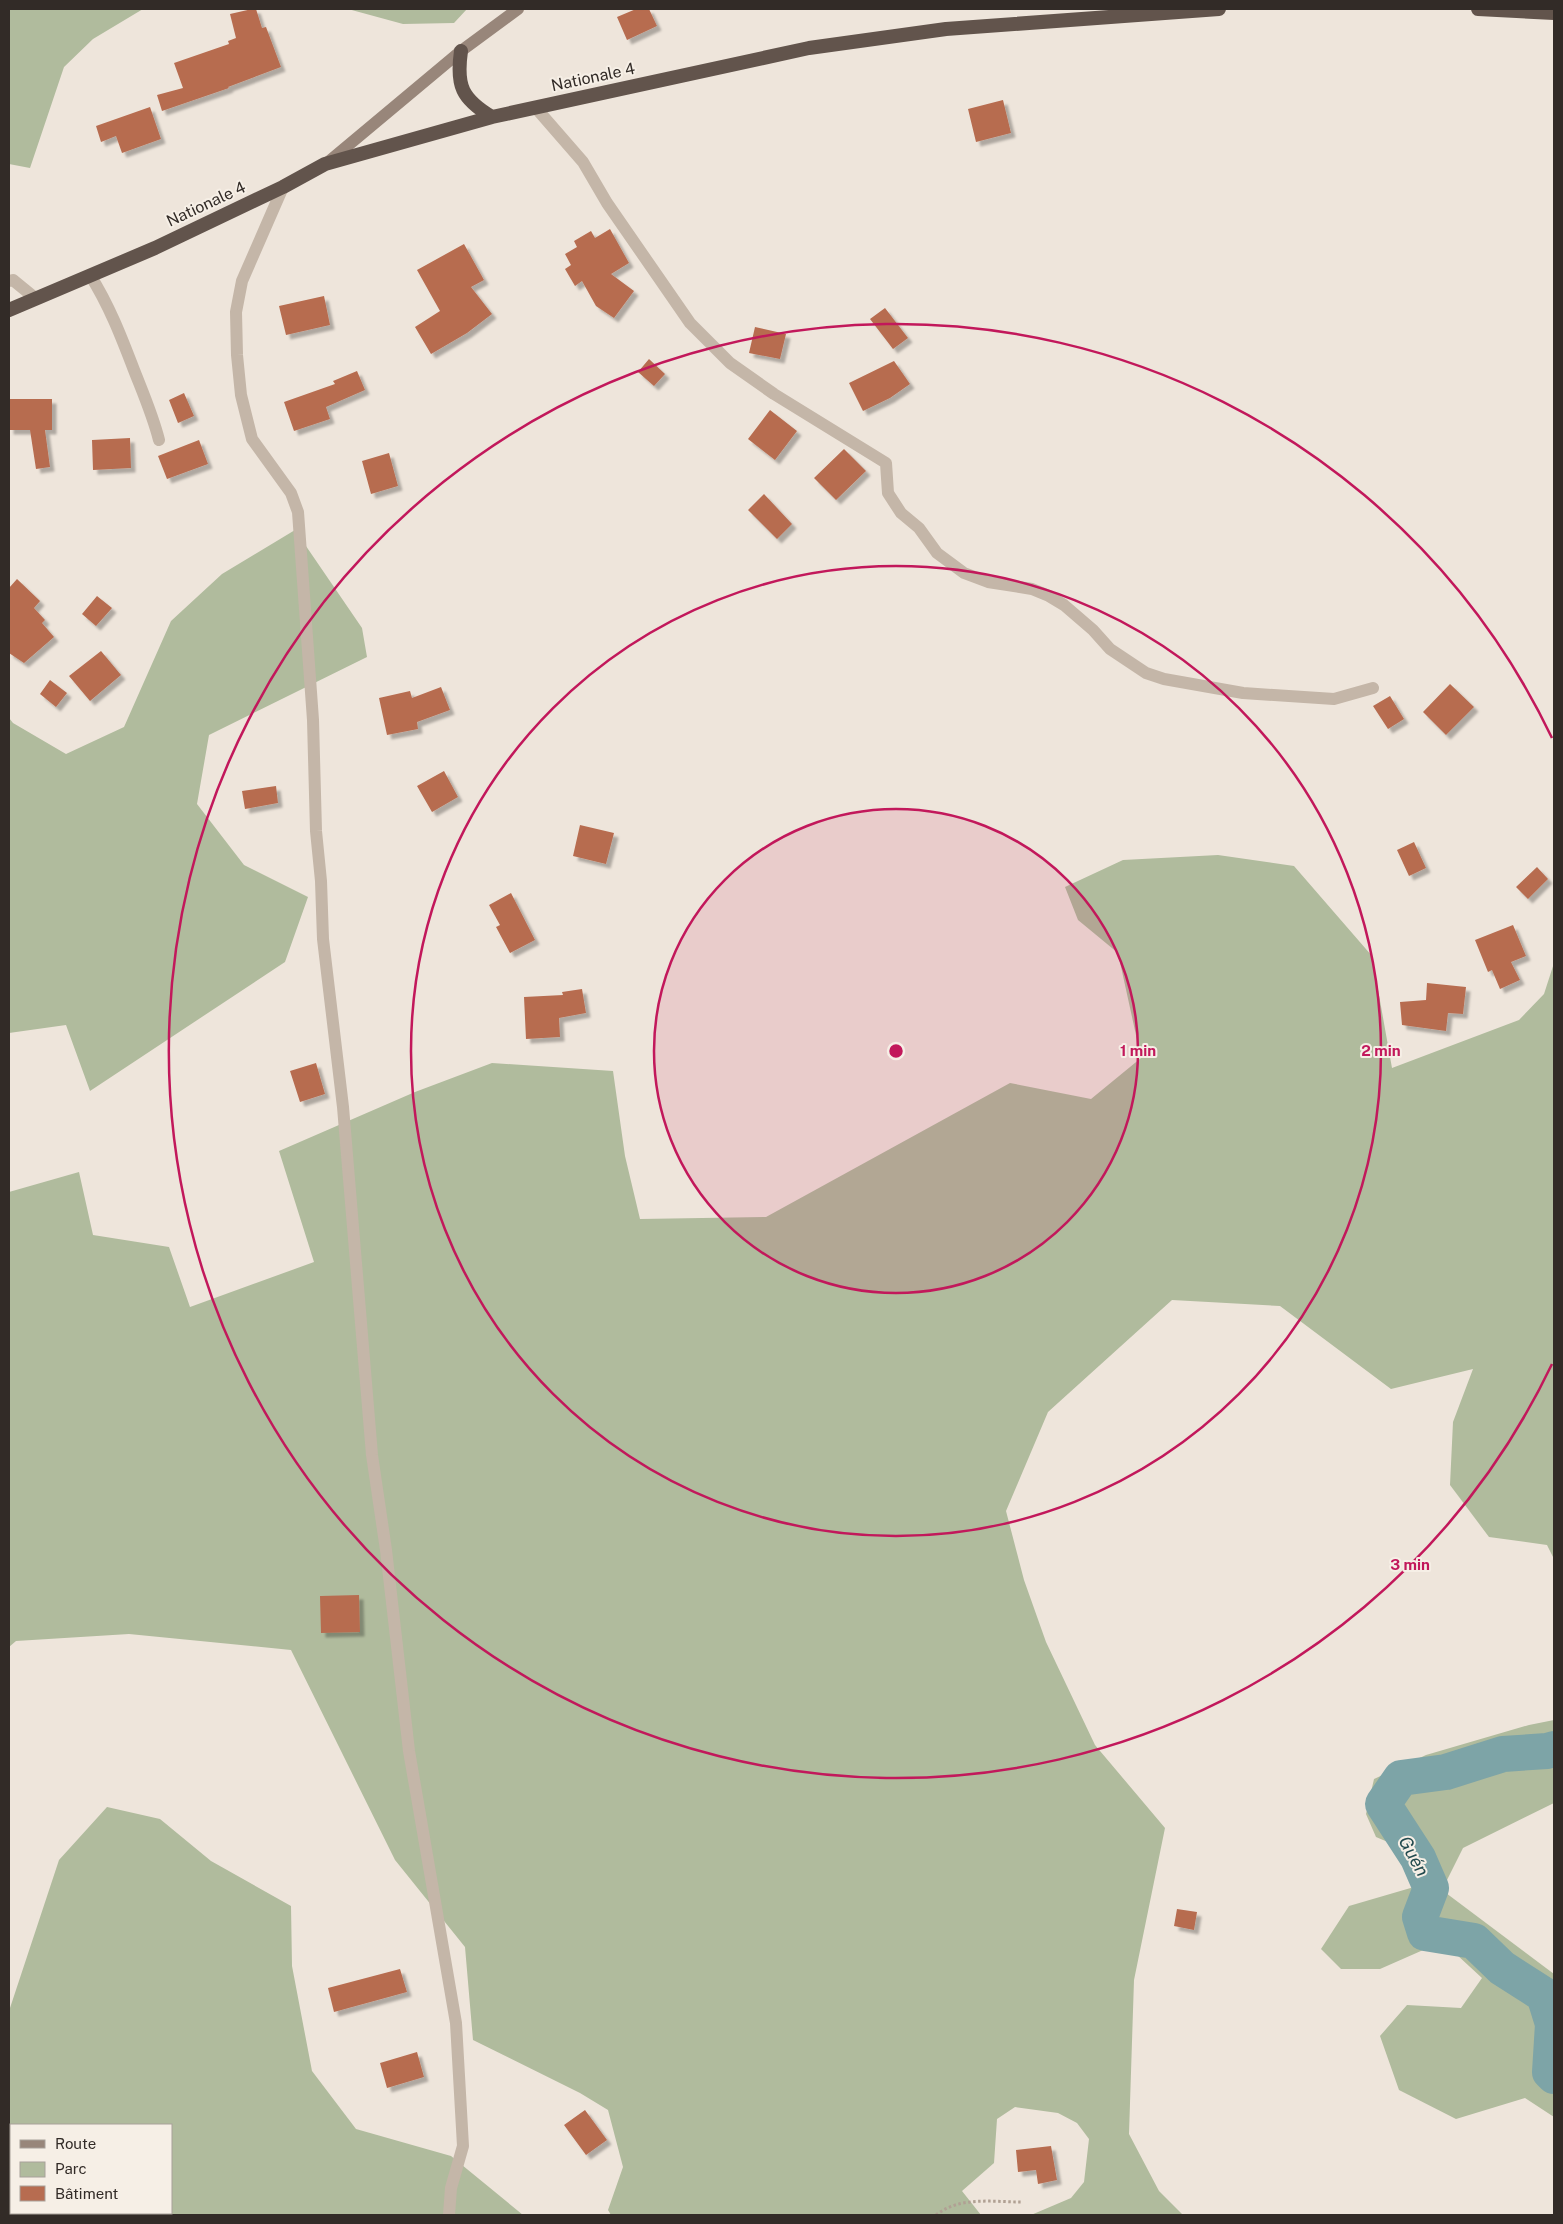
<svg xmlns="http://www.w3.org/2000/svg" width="1563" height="2224" font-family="'Public Sans',sans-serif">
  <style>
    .green { fill: #b0bb9d; fill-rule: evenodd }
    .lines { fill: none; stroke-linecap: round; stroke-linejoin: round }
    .river { stroke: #7da4a7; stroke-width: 36 }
    .building { fill: #b76c50; filter: url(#shadow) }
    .path { stroke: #b0a093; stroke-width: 3; stroke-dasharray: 2.5 2.5; stroke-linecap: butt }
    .minor { stroke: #c4b6a8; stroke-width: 12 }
    .secondary { stroke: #98867a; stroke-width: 12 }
    .trunk { stroke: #62544c; stroke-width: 14 }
    .ring { fill: none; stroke: #c2185b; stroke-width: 2.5 }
    .labels { text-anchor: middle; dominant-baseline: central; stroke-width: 4; stroke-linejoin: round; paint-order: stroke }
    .street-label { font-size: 16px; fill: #322b27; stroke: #f6efe6 }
    .water-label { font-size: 18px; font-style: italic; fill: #224a4e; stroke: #f6efe6 }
    .centre { fill: #c2185b; stroke: #f6efe6; stroke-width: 2.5 }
    .ring-label { font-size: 15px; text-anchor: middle; font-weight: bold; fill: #c2185b; stroke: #f6efe6; stroke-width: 4; stroke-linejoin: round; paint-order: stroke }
  </style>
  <defs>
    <filter id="shadow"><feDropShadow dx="4.5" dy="4.5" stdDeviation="1" flood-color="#0004"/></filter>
  </defs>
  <rect width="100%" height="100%" fill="#eee5db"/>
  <path class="green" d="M9,9H143L93,39L64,67L30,168L9,164Z
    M348,9H467L454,23L403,24Z
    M295,530L362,628L367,657L209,735L197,804L244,865L308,897L285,962L90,1091L66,1025L9,1033V718L13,723L66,754L124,727L171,621L222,574Z
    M1218,855L1294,866L1372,956L1392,1068L1519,1020L1544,994L1554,963V1559L1547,1545L1489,1537L1450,1485L1453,1422L1473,1369L1391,1389L1280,1306L1172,1300L1048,1412L1006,1511L1024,1580L1046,1642L1095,1745L1165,1828L1134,1980L1129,2134L1159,2191L1183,2215H1031L1071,2198L1084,2182L1089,2139L1077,2123L1058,2113L1015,2107L997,2119L994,2163L962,2191L981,2215H611L608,2210L623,2167L608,2110L580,2093L473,2040L465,1947L395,1860L291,1650L129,1634L16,1641L9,1647V1192L79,1172L93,1235L169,1247L190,1307L314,1262L279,1151L415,1092L492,1063L613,1071L625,1156L640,1219L766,1217L1010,1083L1091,1099L1141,1058L1118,953L1078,920L1065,887L1123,860Z
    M1554,1720V1803L1463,1848L1442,1890L1554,1974V2117L1525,2098L1456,2119L1399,2090L1380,2036L1407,2005L1461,2008L1482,1978L1456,1954L1430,1947L1380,1969H1341L1321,1949L1349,1906L1414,1887L1418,1858L1402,1848L1376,1837L1366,1814L1374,1779L1426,1755L1529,1725Z
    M107,1807L160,1819L211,1861L291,1906L292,1966L312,2071L356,2129L451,2156L523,2215H9V2011L59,1860ZM11,2125H171V2213H11Z"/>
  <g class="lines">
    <path class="river" d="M1554,1749L1547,1751L1503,1754L1446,1772L1401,1778L1383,1804L1418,1858L1431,1888L1420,1917L1425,1933L1474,1941L1502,1968L1544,1995L1553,2024L1550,2072L1554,2076"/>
  </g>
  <path class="building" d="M252,9H256L262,28L266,27L281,67L228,87L229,88L162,111L157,95L183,88L174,63L229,44L228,41L236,38L230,14Z
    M636,9H649L657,26L627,40L617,17Z
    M1003,100L1011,133L976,142L968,109Z
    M150,107L161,139L122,153L116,136L101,142L96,126Z
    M610,229L629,263L611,274L634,291L614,318L596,306L582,281L575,286L565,269L571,265L565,254L577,247L574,241L591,231L595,238Z
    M464,244L484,280L471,287L492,314L467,333L431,354L415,327L440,311L417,270Z
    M324,296L330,325L286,335L279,306Z
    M885,308L908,338L893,349L870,319Z
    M755,327L786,334L780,359L749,353Z
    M649,359L665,374L654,386L638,372Z
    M894,361L910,384L890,398L863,411L849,383Z
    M357,371L365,390L326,407L330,419L294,431L284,402L335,384L333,381Z
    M184,393L194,416L178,423L169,400Z
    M9,399H52V430H45L50,467L36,469L30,430H9Z
    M770,410L797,431L775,460L748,439Z
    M130,438L131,468L93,470L92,440Z
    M199,440L208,464L167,479L158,456Z
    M844,449L866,471L836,500L814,478Z
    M389,453L398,486L371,494L362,461Z
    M764,494L792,524L777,539L748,510Z
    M17,579L40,601L34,608L45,620L42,623L54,637L24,663L9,653V588Z
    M97,596L112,608L96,626L82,614Z
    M101,651L121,675L90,701L69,676Z
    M50,680L67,693L56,707L40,694Z
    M1450,684L1474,707L1446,735L1423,712Z
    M441,687L450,710L417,722L418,729L387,735L379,698L410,691L412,698Z
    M1390,696L1404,719L1388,729L1373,706Z
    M444,771L458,797L432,812L417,786Z
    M276,786L278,803L245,809L242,791Z
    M580,825L614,833L606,864L573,856Z
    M1414,842L1426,868L1409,876L1397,850Z
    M1537,867L1548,879L1528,899L1516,887Z
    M511,893L535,940L510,953L496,927L500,925L489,905Z
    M1513,925L1526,956L1511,962L1520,980L1500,989L1492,970L1488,972L1475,940Z
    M1427,983L1466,987L1463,1014L1448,1013L1446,1031L1402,1025L1400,1002L1426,1000Z
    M582,989L586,1013L559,1018L560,1037L526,1039L524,997L563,995L562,992Z
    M316,1063L325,1094L300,1102L290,1071Z
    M359,1595L360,1632L321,1633L320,1596Z
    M1177,1909L1197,1912L1194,1930L1174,1926Z
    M400,1969L407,1992L334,2012L328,1988Z
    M417,2052L424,2077L387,2088L380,2063Z
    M585,2110L607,2140L586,2155L564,2125Z
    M1051,2146L1057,2180L1038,2184L1036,2170L1018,2172L1016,2150Z"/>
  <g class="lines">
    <path class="path" d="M936,2215C960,2196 993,2202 1021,2202"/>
    <path class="minor" d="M536,108L583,162L607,203L690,323L730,363L774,394L886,463L888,493L901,513L919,528L937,553L964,573L988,582L1032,589L1049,596L1064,605L1093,630L1110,649L1146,673L1164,679L1243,693L1334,699L1373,688
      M283,187L242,281L236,312L237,355L241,395L252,439L291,493L298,512L313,720L316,831L321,881L323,939L343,1107L372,1455L386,1550L409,1751L456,2023L463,2146L451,2188L449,2215
      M90,275C109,305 121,336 134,370C143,393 153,416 159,440
      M9,281L13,280L35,298"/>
    <path class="secondary" d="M327,163L461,51L518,9"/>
    <path class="trunk" d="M1478,9L1554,13
      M461,51C456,86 462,99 492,117
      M9,310L155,248L283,187L325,164L492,117L809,48L946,29L1219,9"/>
  </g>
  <circle cx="896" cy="1051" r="242" fill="#c2185b" fill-opacity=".12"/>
  <g class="ring">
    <circle cx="896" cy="1051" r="242"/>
    <circle cx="896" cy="1051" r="485"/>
    <path d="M1552 1364A727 727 0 1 1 1552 738"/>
  </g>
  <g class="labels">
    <g class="street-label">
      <text transform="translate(593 77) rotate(-12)">Nationale 4</text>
      <text transform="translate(206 204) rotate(-25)">Nationale 4</text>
    </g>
    <g class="water-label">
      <text transform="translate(1414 1856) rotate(61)">Guén</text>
    </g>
  </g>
  <circle cx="896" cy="1051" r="8" class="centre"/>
  <g class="ring-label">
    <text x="1138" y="1056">1 min</text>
    <text x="1381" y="1056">2 min</text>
    <text x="1410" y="1570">3 min</text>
  </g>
  <rect width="1563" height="2224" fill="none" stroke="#322b27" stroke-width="20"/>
  <rect x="10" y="2124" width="162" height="90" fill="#f6efe6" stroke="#a8a19a"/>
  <rect x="20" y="2140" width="25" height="8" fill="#98867a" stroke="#a8a19a"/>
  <text x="55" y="2149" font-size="15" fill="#322b27">Route</text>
  <rect x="20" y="2162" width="25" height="15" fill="#b0bb9d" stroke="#a8a19a"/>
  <text x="55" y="2174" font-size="15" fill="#322b27">Parc</text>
  <rect x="20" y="2186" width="25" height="15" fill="#b76c50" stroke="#a8a19a"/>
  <text x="55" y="2199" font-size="15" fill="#322b27">Bâtiment</text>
</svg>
